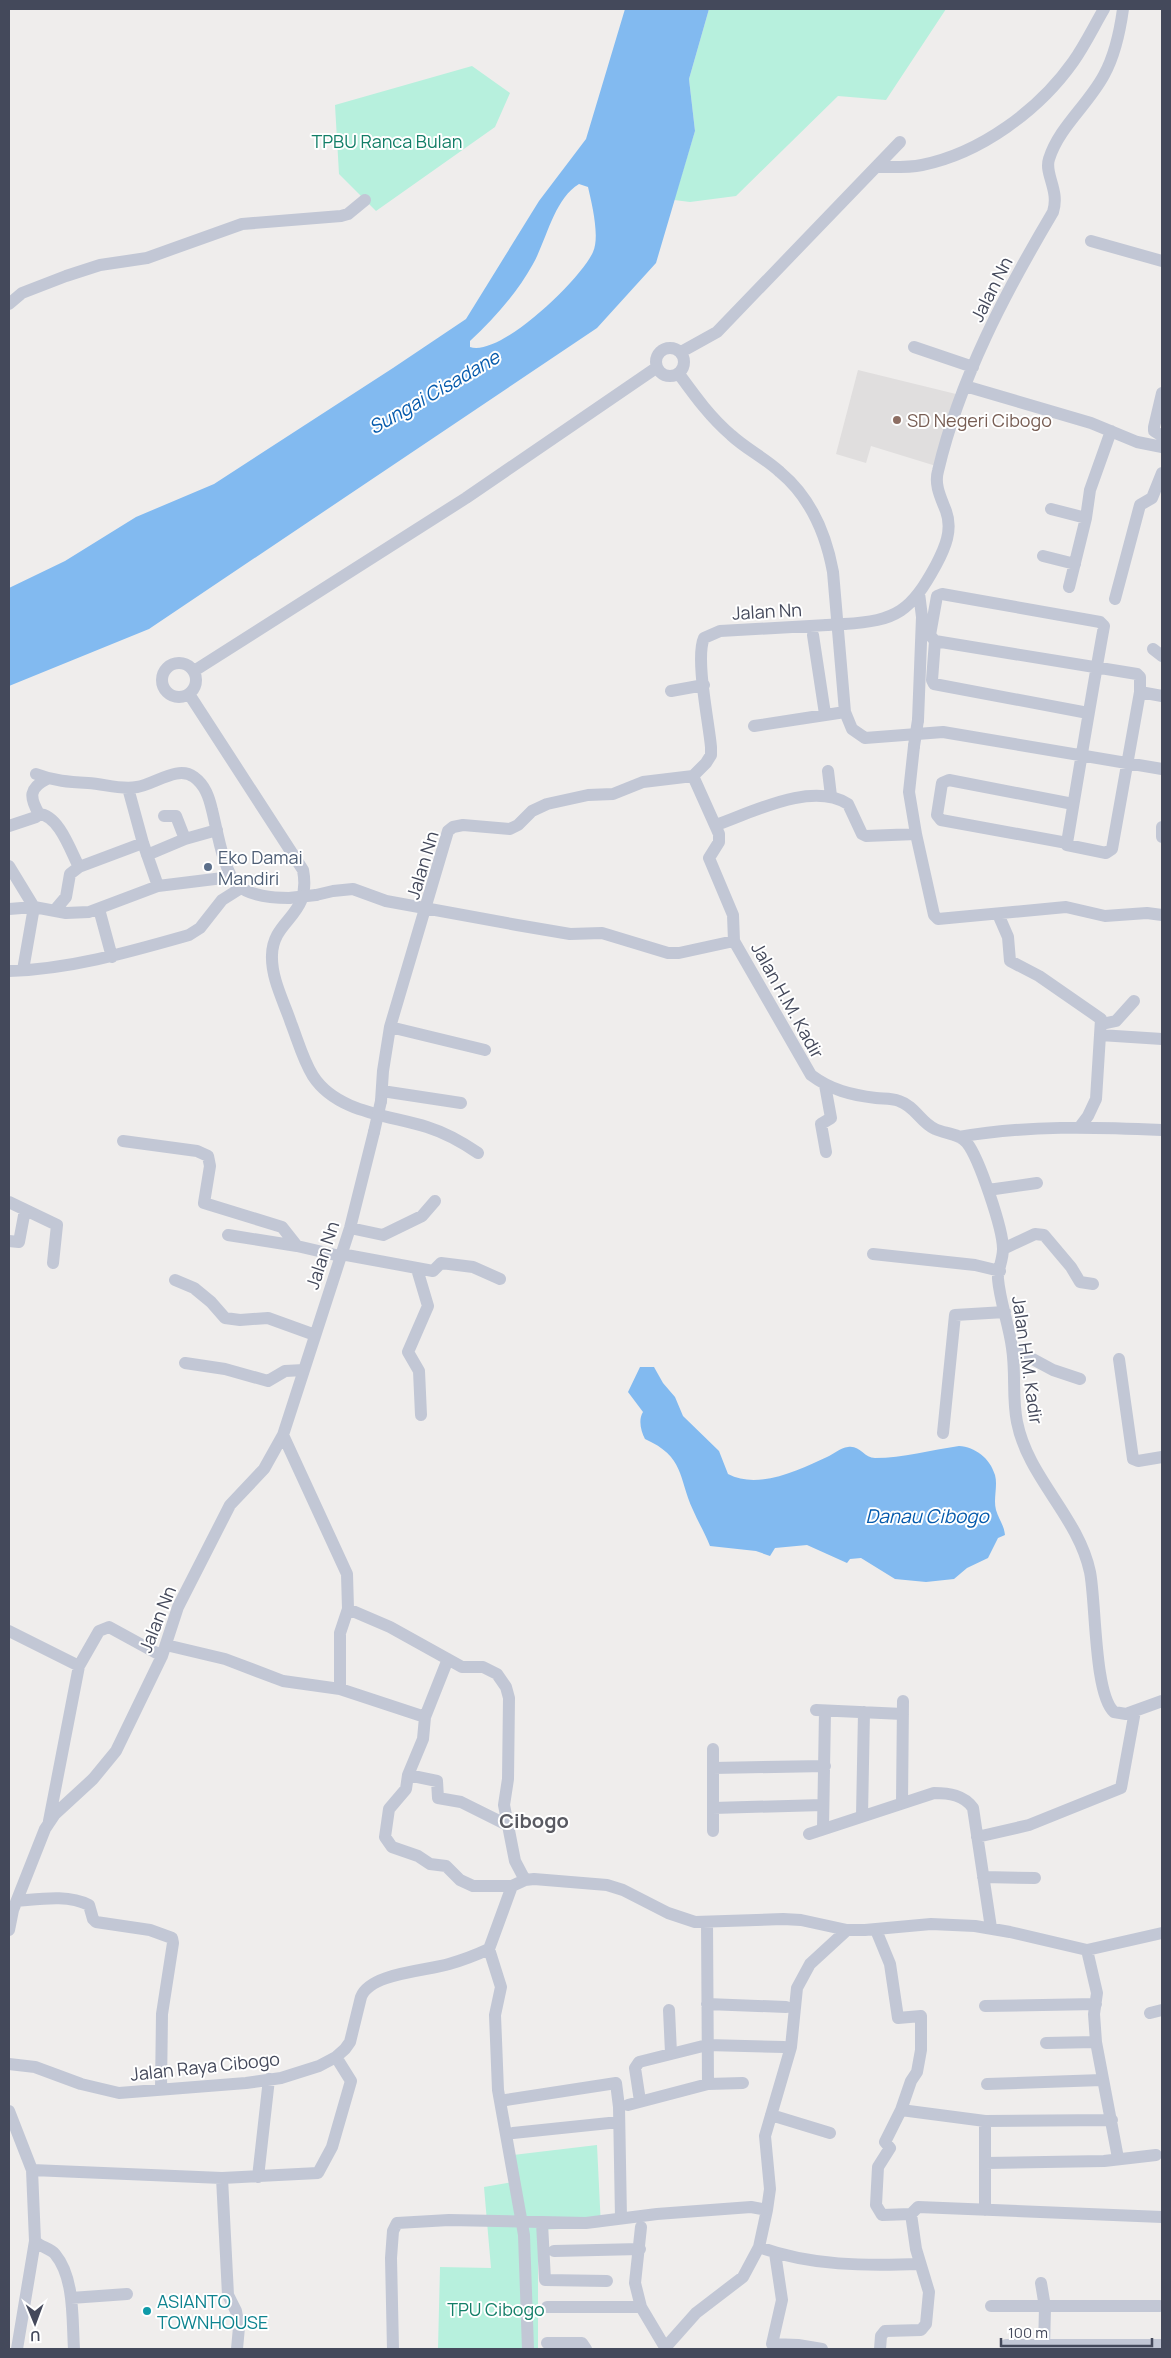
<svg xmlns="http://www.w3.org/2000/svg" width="1171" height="2358" font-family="Manrope,sans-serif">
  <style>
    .education { fill: #e0dede }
    .green { fill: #b7f0dd }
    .water { fill: #82baf0; fill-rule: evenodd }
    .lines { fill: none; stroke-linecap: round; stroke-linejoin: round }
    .minor { stroke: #c2c7d5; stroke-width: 12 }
    .minor-bridge { stroke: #c2c7d5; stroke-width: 12 }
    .education-dot { fill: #8d6e63; stroke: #fff; stroke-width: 2 }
    .service-dot { fill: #5c6f8a; stroke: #fff; stroke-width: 2 }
    .culture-dot { fill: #0f9aa8; stroke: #fff; stroke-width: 2 }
    .labels { text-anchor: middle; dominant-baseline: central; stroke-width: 4; stroke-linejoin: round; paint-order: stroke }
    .park-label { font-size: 18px; fill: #127e67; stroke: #fff }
    .street-label { font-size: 18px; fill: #44495b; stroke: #fff }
    .education-label { font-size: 18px; fill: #785e54; stroke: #fff; text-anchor: start }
    .service-label { font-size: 18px; fill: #4e5e75; stroke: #fff; text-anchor: start }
    .culture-label { font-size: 18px; fill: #0d838f; stroke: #fff; text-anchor: start }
    .water-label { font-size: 19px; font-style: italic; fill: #055aac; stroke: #fff }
    .quarter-label { font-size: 20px; font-weight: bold; fill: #595a62; stroke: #fff }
  </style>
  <rect width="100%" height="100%" fill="#efedec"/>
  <path class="education" d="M858,370L956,394L936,466L871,446L866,463L836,454Z"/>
  <path class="green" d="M709,9H946L886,100L838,96L736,196L690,202L674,200L695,131L689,79Z
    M472,66L510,93L495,127L376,211L339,174L335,105Z
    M597,2145L601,2227L538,2230V2349H438L440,2267L491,2268L484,2187L519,2181L513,2155Z"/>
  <path class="water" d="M625,9H709L689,79L695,131L656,263L597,328L149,629L9,686V588L65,561L136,517L214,484L393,368L466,319L539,201L586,139ZM579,184L588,187C592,204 600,237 593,252C581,279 501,357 470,347V341C494,319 517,293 533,264C547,239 554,199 579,184Z
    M640,1367H654L663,1383L675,1397L683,1416L719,1451L728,1474C758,1490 799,1470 827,1457C834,1454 840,1448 848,1447C860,1445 864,1458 875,1458C903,1458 931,1450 959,1446C975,1447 990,1458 995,1475C998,1486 993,1499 996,1510C999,1520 1004,1525 1005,1535L998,1538L988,1558L967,1568L954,1579L926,1582L895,1579L861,1558L850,1559L847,1563L807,1545L775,1548L770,1556L756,1551L710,1546C705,1533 698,1522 693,1510C678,1477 685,1457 645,1439C641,1431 638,1420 643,1412L628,1392Z"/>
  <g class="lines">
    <path class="minor" d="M876,167C891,167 907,168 922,165C981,153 1039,110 1073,62C1085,45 1094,26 1104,9
      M1091,241L1162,261
      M9,304L22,293L66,276L100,265L147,258L242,224L341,216L348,214L365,200
      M914,347L973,367
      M656 362a14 14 0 1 1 28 0a14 14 0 1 1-28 0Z
      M681,352L717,332L900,142
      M679,374C695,396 710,417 731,435C746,449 765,458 780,472C810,497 826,534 833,572L845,712L852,729L865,738L943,732L1162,769
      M965,386L1091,423L1137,442L1162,447
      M1162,393L1154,427V431L1162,436
      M1051,509L1086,518
      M1043,556L1075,564
      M1069,587L1086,518L1090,490L1111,431
      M1115,599L1140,505L1152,498L1162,473
      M1100,622L942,594L937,596L930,635L935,641L1137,674L1140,677V692L1112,849L1106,853L1067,845V843C1079,771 1091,698 1104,626L1100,622
      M844,624C897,621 911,611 936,565C945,548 953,530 946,511C941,498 934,485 938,471C960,378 1005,293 1053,212C1060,190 1044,174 1049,159C1059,127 1088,105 1104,75C1115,55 1120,31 1123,9
      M813,635L825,714
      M935,641L932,680L934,684L1088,713
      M1153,649L1162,656
      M162 680a17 17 0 1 1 34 0a17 17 0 1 1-34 0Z
      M194,671L466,498L656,368
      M671,691L704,685
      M1140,692L1162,696
      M189,694L303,870C312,917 273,918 272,955C271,978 284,1002 291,1023C298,1041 303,1060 313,1076C337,1113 389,1115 427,1127C446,1133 462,1142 478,1153
      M918,720L922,617L919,593
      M754,726L845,712
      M914,746L909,792L916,834
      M828,771L831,796
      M36,774C54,781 69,782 88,783C105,784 120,790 137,787C155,784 178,765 194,777C205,785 209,797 212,810C217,829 223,872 238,885C249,896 274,898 289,898
      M693,776L719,834V842L709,858L733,915L734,941
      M128,788L143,843L158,886
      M39,814C59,815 71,852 79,867
      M164,816H176L185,839
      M716,825C753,812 812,781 848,804L862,834L866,836L916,834L934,915L938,919L1066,907L1105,916L1147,913L1162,915
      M9,826L36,817L39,814C29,797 29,788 47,779
      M1162,827V837
      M1067,843L941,820L937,815L942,783L949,780L1073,804
      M147,855L185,839L217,830
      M9,866L34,907L23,970
      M316,895L333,891L353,889L386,901L517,925L570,934L602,933L668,953H679L734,941L811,1075C831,1090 851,1095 876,1098C883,1099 891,1098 899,1101C915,1106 921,1123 935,1129C945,1134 960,1133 967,1143C979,1158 1003,1229 1003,1249C1003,1260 997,1272 998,1279C1000,1302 1009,1325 1012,1348C1016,1373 1012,1398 1017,1422C1028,1478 1078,1516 1090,1572C1096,1602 1094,1694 1114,1712L1126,1714L1162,1701
      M9,909L34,907L66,913L89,912L158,886L231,877
      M99,909L112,957
      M55,910L66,897L70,874L79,867L143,843
      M998,914L1008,937L1010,961L1039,976L1101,1019L1096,1099L1088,1116L1079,1128
      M9,971C71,969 129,952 189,935L200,928L222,900L241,888
      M1102,1024L1116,1021L1134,1001
      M390,1027L485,1050
      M1100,1035L1162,1039
      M825,1085L831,1118L821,1124L826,1152
      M382,1091L461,1103
      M381,1101L383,1071L390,1027L448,831L453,827L463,825L510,829L518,825L532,811L547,804L588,795L613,794L643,782L693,776L706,763L711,755V747C709,723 695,658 704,638L720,631L827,625
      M959,1137C1026,1125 1095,1127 1162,1130
      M123,1141L197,1151L208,1156L210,1166L204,1203L282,1227L297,1246
      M988,1190L1037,1183
      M9,1202L57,1225L53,1263
      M350,1228L383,1235L422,1216L435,1201
      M228,1235L297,1246L340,1256
      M9,1241L19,1242L25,1210
      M1003,1249L1035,1234L1044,1235L1071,1267L1080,1282L1093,1284
      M341,1254L433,1271L441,1263L473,1267L500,1279
      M873,1254L975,1265L1000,1271
      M417,1269L428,1306L408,1352L419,1371L421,1415
      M175,1280L194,1288L211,1302L225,1318L240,1320L268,1318L315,1335
      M1012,1348L1053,1370L1080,1379
      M1119,1359L1133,1459L1138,1461L1162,1457
      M185,1363L225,1369L268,1381L285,1371L304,1370
      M943,1433L955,1315L1005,1312
      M283,1435L347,1574L348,1609L340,1633V1689L425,1717L423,1739L408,1775L406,1789L389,1809L385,1837L392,1847L418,1856L430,1864L446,1866L460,1880L473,1886H512
      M348,1609L390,1627L462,1667H483L497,1674L506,1687L509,1698L508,1779L504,1805L515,1861L525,1880
      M9,1631L79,1666L99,1631L109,1627L162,1656
      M166,1645L225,1659L283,1681L340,1689
      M816,1710L903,1714
      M425,1717L448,1659
      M713,1749V1831
      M713,1768L825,1766
      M408,1775L437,1781L438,1798L461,1802L509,1826
      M902,1803L903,1701
      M713,1808L823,1805
      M862,1816L864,1712
      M49,1821L79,1666
      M823,1829L825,1711
      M809,1834L934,1793C949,1793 964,1795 973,1808L991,1928
      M977,1837L1029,1825L1121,1788L1135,1711
      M983,1877L1035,1878
      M17,1901C40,1899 68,1894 89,1905L93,1919L96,1922L150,1930L172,1938L173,1943L162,2014L161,2089
      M707,1922L708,2084
      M9,1930L13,1910L45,1829L55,1814L93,1779L116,1751L162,1656L178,1607L230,1505L264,1469L283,1435L350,1228L374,1132
      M876,1930L890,1964L898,2018L921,2016V2050L917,2072L911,2081L901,2110L885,2142L890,2148L878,2167L876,2205L882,2215L911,2214
      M489,1949L501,1987L495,2015L498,2090L524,2235L528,2349
      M1087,1950L1097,1993L1094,2014L1096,2042L1118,2158
      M707,2004L786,2007
      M985,2006L1096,2004
      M669,2010L671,2053
      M1150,2013L1162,2010
      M1046,2043L1096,2042
      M9,2064L35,2067L81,2084L119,2093L246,2083L281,2078L319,2066L336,2057L345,2049L350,2042L361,1997C370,1973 426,1971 449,1964C463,1960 476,1955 489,1949L512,1886L525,1880L534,1879L607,1885L623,1890L668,1913L695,1922L783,1919L801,1920L847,1930H865L931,1924L975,1926L1010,1932L1087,1950L1162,1933
      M987,2084L1102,2080
      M506,2100L616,2083L619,2107L621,2218
      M640,2101L635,2068L639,2062L707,2045L784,2047
      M628,2105L708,2084L743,2083
      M901,2110L985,2121L1112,2120
      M9,2111L32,2170L35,2241C40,2247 50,2248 55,2254C75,2278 72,2320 74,2349
      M771,2115L830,2133
      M985,2121V2210
      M513,2133L619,2122
      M985,2163L1104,2161L1156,2155
      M32,2170L222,2178L228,2295L236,2311L239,2327L237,2349
      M258,2177L269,2079
      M222,2178L318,2173L332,2147L351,2081L336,2057
      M767,2210L770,2189L765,2136L791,2047L797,1988L810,1964L847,1930
      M542,2223L545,2280L607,2281
      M641,2227L635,2283L641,2307L666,2349
      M554,2251L640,2249
      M775,2253L782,2300L772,2344L798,2345L822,2349
      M1041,2283L1045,2307L1044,2349
      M71,2298L127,2294
      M991,2306H1160
      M547,2307H641
      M547,2343H582L586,2349
      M1006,2345H1162
      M17,2349L35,2241
      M393,2349L391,2258L393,2231L397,2223L449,2220L586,2223L657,2214L751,2207L767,2210L759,2247
      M664,2349L696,2313L743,2277L759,2247C811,2266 865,2266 920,2264
      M880,2349L881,2336L885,2331L921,2330L926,2324L929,2292L916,2249L911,2214L918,2207L1162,2217"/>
    <path class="minor-bridge" d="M827,625L844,624
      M914,746L918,720
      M289,898L316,895
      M374,1132L381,1101"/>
  </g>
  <circle class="education-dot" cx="897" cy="420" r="5"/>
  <circle class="service-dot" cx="208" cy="867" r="5"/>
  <circle class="culture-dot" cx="147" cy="2311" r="5"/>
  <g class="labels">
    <g class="park-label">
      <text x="387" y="141">TPBU Ranca Bulan</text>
      <text x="496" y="2309">TPU Cibogo</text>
    </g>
    <g class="street-label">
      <text transform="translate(991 289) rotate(-63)">Jalan Nn</text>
      <text transform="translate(767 611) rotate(-3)">Jalan Nn</text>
      <text transform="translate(422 865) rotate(-73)">Jalan Nn</text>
      <text transform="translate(788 1000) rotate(61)">Jalan H.M. Kadir</text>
      <text transform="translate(322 1255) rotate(-72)">Jalan Nn</text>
      <text transform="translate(1028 1360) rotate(82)">Jalan H.M. Kadir</text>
      <text transform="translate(157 1619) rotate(-68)">Jalan Nn</text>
      <text transform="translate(205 2066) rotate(-6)">Jalan Raya Cibogo</text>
    </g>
    <g class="education-label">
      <text x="907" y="420">SD Negeri Cibogo</text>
    </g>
    <g class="service-label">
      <text x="218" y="857">Eko Damai<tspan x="218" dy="21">Mandiri</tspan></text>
    </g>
    <g class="culture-label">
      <text x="157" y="2301">ASIANTO<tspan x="157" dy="21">TOWNHOUSE</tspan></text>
    </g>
    <g class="water-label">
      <text transform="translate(434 392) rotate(-30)">Sungai Cisadane</text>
      <text x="927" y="1516">Danau Cibogo</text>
    </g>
    <g class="quarter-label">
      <text x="534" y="1820">Cibogo</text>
    </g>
  </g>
  <rect width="1171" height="2358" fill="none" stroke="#44495b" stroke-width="20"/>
  <g transform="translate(35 2323) rotate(179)" stroke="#ffffff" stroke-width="4" paint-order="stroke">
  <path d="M0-4L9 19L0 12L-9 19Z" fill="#44495b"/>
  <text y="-8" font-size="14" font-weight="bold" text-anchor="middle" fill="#44495b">U</text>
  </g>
  <path d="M1001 2338v8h151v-8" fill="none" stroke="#44495b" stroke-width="2.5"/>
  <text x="1008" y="2338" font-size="15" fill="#44495b" stroke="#ffffff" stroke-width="4" paint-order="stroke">100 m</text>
</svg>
